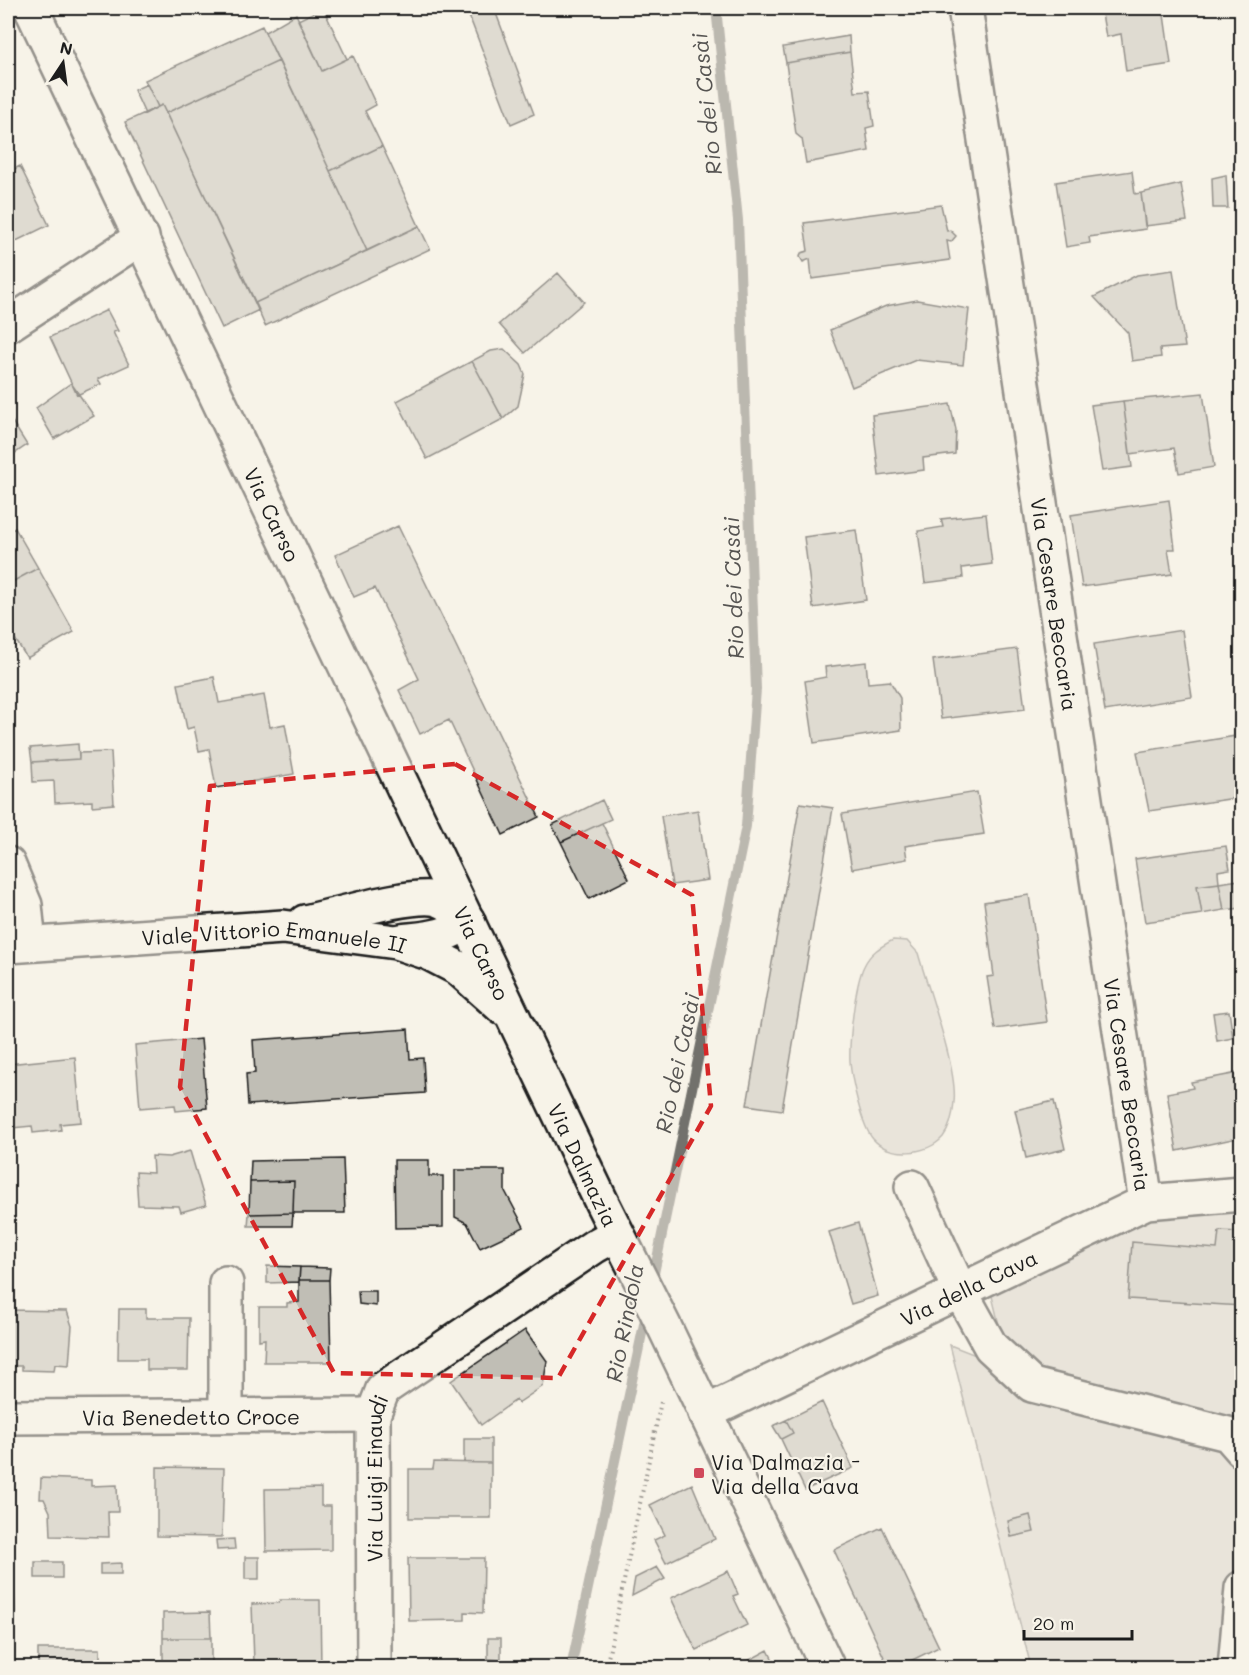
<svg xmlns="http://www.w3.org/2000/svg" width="1249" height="1675" font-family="Mali,sans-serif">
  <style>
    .green { fill: #d7d3cb; stroke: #7a7874; stroke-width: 1.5 }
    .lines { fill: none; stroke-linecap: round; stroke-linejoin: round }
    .stream { stroke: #72716c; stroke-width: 10 }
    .building { fill: #c0beb5; stroke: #1c1c1c; stroke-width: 1.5 }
    .minor-casing { stroke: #1c1c1c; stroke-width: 38 }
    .major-casing { stroke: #1c1c1c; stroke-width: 38 }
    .path { stroke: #1c1c1c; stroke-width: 4; stroke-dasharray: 1.5 4.5; stroke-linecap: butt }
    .minor { stroke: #f7f3e8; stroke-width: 33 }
    .major { stroke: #f7f3e8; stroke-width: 33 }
    .marked { fill: none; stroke: #d62828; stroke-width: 4.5; stroke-dasharray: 12 8; stroke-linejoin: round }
    .poi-dot { fill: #d1495b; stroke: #f7f3e8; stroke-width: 2 }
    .labels { text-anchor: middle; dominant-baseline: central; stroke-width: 4.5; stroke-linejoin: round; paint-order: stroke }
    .street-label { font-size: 21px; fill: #1c1c1c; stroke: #f7f3e8 }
    .poi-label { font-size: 21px; fill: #1c1c1c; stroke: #f7f3e8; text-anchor: start }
    .water-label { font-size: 22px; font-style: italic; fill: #565452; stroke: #f7f3e8 }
  </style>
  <rect width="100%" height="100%" fill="#f7f3e8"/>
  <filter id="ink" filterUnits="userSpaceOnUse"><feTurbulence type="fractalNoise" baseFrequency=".0167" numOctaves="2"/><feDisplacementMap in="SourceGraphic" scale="12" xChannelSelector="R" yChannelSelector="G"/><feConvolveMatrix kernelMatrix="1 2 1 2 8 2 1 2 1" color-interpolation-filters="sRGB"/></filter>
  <g filter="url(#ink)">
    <path class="green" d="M893,940L907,941L918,953C928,989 958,1069 954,1102C953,1114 950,1128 943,1137C927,1155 890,1158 873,1139C862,1127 851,1078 850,1061C849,1041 855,984 864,966C870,953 880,947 893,940Z
      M1241,1210V1667H1031L950,1345L978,1356L1002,1337L991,1292L1144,1214Z"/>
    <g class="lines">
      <path class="stream" d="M652,1283L746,826L756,689L738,220L716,8
        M571,1668L647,1310"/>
    </g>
    <path class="building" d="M323,8L347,59L322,71L298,20Z
      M466,8H494L534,114L511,124Z
      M1101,8H1163L1171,64L1126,71L1121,34L1106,37Z
      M296,14L322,71L353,56L376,105L365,111L382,146L330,171L265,32Z
      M262,26L279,61L166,113L162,105L158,107L145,80Z
      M849,36L850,52L786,63L783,47Z
      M850,52L855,92L869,91L874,126L866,128L869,151L806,163L802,139L796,134L786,63Z
      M279,61L367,251L255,303L166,113Z
      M147,84L158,107L145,114L134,90Z
      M162,105L259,310L222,328L125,122Z
      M382,146L419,226L367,251L330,171Z
      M20,166L49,225L8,245V172Z
      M1132,171L1135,194L1141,193L1146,229L1089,237L1090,243L1066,247L1056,182Z
      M1226,175L1228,208H1213L1212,178Z
      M1181,184L1187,221L1145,226L1141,193Z
      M941,205L947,231L950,230L956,236L951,242L947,241L950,260L812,279L810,259L803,262L800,257L801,253L808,251L804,223Z
      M419,226L430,249L265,326L255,303Z
      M1173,270L1185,347L1160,349L1161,357L1132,361L1128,333L1094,297L1137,275Z
      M558,273L584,302L525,353L499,324Z
      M917,300L969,309L963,365L916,360L852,387L830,330L886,306Z
      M107,310L118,331L113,332L129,365L98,379L101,384L77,395L50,337Z
      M504,349L521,365L525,374L518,406L503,419L472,361L491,351Z
      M472,361L503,419L427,459L397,401Z
      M71,383L94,416L54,439L36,408Z
      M1203,393L1214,467L1179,473L1174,448L1130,454L1123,401Z
      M1123,401L1132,467L1102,471L1091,405Z
      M950,404L956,430L955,454L923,458L924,470L879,476L872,415Z
      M8,415L27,445L8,458Z
      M1169,500L1175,549H1168L1172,574L1082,587L1071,515Z
      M986,514L992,564L962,568L963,578L925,583L918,531L943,527L941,519Z
      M398,526L539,817L503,835L449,720L420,734L399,690L419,679L375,588L354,597L335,555Z
      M15,528L38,568L8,584V532Z
      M856,530L866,600L813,608L804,537Z
      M38,568L74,632L27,658L8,628V584Z
      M1182,630L1192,697L1105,711L1094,644Z
      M1017,649L1025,709L941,719L933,660Z
      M866,662L868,683L890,681L900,698L901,730L814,743L805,681L826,677L825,667Z
      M214,677L219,703L264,695L270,727L285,724L294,774L216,788L209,749L199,751L194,727L187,729L178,684Z
      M1242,735V797L1149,811L1137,752Z
      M78,744L79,759L32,762L30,748Z
      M111,752L114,804L92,806V801L55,803L54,781L33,782L32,762L79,759V753Z
      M977,792L984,834L905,846L907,859L852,869L842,814Z
      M602,800L611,819L561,842L552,825Z
      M800,803L833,808L782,1110L747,1105Z
      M698,810L708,880L672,885L661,816Z
      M602,823L629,879L589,899L561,842Z
      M1226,846L1230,869L1218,871L1219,883L1197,886L1202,914L1145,922L1135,859Z
      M1239,880L1242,908L1224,910L1219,883Z
      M1219,883L1224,910L1202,914L1197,886Z
      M1029,895L1047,1022L995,1029L987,977L994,976L984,902Z
      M1229,1011L1233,1038L1217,1041L1213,1013Z
      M408,1029L410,1059L423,1058L425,1093L248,1105L246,1074L255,1073L253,1040Z
      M201,1039L207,1108L176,1111L175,1105L140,1108L135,1045Z
      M75,1057L81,1122L60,1124L61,1130L33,1133L32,1126L12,1128L8,1064Z
      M1238,1073L1242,1106H1237L1242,1137L1177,1151L1167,1093L1193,1088L1191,1082Z
      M1054,1101L1065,1149L1026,1158L1015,1110Z
      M190,1151L206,1205L181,1212L179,1206L138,1205L136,1172L153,1173L152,1156L169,1157Z
      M343,1159L345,1213H293L294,1181L250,1182L251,1161Z
      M394,1160H429V1176H443V1227L395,1228Z
      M455,1170H505V1191L524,1227L480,1248L467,1223L455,1217Z
      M294,1181L293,1213L249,1214L250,1182Z
      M293,1213L292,1226H248L249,1214Z
      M858,1223L878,1296L851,1304L829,1232Z
      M1219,1231L1241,1232L1242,1306L1128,1299L1132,1242L1217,1249Z
      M267,1266L300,1267L299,1282L267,1283Z
      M300,1267L330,1268L329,1280H299Z
      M299,1280H329L331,1362H264L265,1339L259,1340V1307H287V1303L299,1302Z
      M358,1291H376V1306L359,1304Z
      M119,1309H146V1318H189L188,1370H147V1359H118Z
      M8,1310L67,1311L72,1326L69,1365L55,1364L54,1371L22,1370V1366H8Z
      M525,1330L547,1361L543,1386L518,1403L516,1400L481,1425L451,1381Z
      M822,1402L853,1468L805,1490L781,1439L793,1433L786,1420Z
      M786,1420L793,1433L781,1439L773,1426Z
      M464,1439H491V1463H464Z
      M434,1462L491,1463V1518H409V1469H433Z
      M157,1467L224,1468L222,1537L157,1536Z
      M41,1478L91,1480V1486L117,1485L118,1512H108L109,1537L51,1536L50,1512L44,1499H40Z
      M692,1484L715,1539L666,1563L654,1540L665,1535L650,1505Z
      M321,1488V1506H331V1550L266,1551L265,1489Z
      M1030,1515L1034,1532L1011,1537L1008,1521Z
      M882,1527L939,1647L896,1668H889L834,1550Z
      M234,1539L235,1549L217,1550L216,1540Z
      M245,1557H259V1579H245Z
      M408,1558H484L483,1613L465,1612V1620L409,1621Z
      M35,1562H62V1578H35Z
      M121,1563V1574H100V1564Z
      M657,1567L665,1579L632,1596L635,1578Z
      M728,1571L738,1594L733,1596L747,1625L696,1650L671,1598Z
      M8,1586H14L15,1612H8Z
      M280,1600H320L321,1668H290L289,1663H254L252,1604L279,1603Z
      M210,1612L211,1638H163V1613Z
      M163,1638H211V1662H219V1668H163Z
      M488,1638H501V1660L488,1659Z
      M38,1649H100V1668H38Z
      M768,1650L777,1668H744L742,1664Z"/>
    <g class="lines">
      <g class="minor-casing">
        <g id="minor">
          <path id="s1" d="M965,8L1146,1202"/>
          <path d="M8,325L142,237"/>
          <path d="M8,864L25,905L29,944"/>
          <path d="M912,1187L960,1291L991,1347L1032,1385L1228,1434L1242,1450"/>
          <path id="s2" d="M705,1413L1146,1202L1242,1194"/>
          <path d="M226,1415V1283"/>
          <path id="s3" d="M8,1417L373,1415"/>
          <path id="s4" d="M374,1668L373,1415L383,1389L595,1246L617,1234"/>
          <path d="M1235,1668L1242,1588"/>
        </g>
      </g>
      <g class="major-casing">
        <g id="major">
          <path id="s5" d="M31,8L602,1203L664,1326L828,1668"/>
          <path d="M305,922C335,916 413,892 438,899C450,903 459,912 468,921C447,938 427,938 401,941"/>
          <path id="s6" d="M8,946L283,927L396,942L429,953L458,968L503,1008"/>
        </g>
      </g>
      <path class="path" d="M606,1668L661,1402"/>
      <use href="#minor" class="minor"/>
      <use href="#major" class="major"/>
    </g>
  </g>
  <path d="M0 0H1249V1675H0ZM455,764L692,895L711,1106L558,1378L334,1373L180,1087L210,786Z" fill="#f7f3e8" fill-opacity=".55" fill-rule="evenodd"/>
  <path class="marked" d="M455,764L692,895L711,1106L558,1378L334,1373L180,1087L210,786Z"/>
  <rect class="poi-dot" x="693" y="1467" width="12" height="12" rx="3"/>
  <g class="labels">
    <g class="street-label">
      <text stroke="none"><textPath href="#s5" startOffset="561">Via Carso</textPath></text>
      <text stroke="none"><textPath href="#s1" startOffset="603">Via Cesare Beccaria</textPath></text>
      <text stroke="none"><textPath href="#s6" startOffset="267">Viale Vittorio Emanuele II</textPath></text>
      <text stroke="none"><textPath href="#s5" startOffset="1047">Via Carso</textPath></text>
      <text stroke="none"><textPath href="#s1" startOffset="1089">Via Cesare Beccaria</textPath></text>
      <text stroke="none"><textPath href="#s5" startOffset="1282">Via Dalmazia</textPath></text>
      <text stroke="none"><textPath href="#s2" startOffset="292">Via della Cava</textPath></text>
      <text stroke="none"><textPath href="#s3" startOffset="183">Via Benedetto Croce</textPath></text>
      <text stroke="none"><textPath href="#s4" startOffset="190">Via Luigi Einaudi</textPath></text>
    </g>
    <g class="poi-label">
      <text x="711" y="1461">Via Dalmazia -<tspan x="711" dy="24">Via della Cava</tspan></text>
    </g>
    <g class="water-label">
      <text transform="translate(706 104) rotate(-96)">Rio dei Casài</text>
      <text transform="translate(733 588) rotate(-92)">Rio dei Casài</text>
      <text transform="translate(677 1063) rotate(-78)">Rio dei Casài</text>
      <text transform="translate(624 1323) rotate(-79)">Rio Rindola</text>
    </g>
  </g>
  <rect width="1249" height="1675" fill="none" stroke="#f7f3e8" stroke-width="30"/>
  <rect x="15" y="15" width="1219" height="1645" fill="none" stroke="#1c1c1c" stroke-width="2" filter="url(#ink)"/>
  <g transform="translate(63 63) rotate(13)" stroke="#f7f3e8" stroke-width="4.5" paint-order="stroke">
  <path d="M0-4.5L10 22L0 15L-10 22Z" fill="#1c1c1c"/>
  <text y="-9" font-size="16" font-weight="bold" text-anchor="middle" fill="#1c1c1c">N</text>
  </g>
  <path d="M1024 1630v9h108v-9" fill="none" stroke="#1c1c1c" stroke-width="3"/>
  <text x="1033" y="1630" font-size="18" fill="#1c1c1c" stroke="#f7f3e8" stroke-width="4.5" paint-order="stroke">20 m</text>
</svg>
